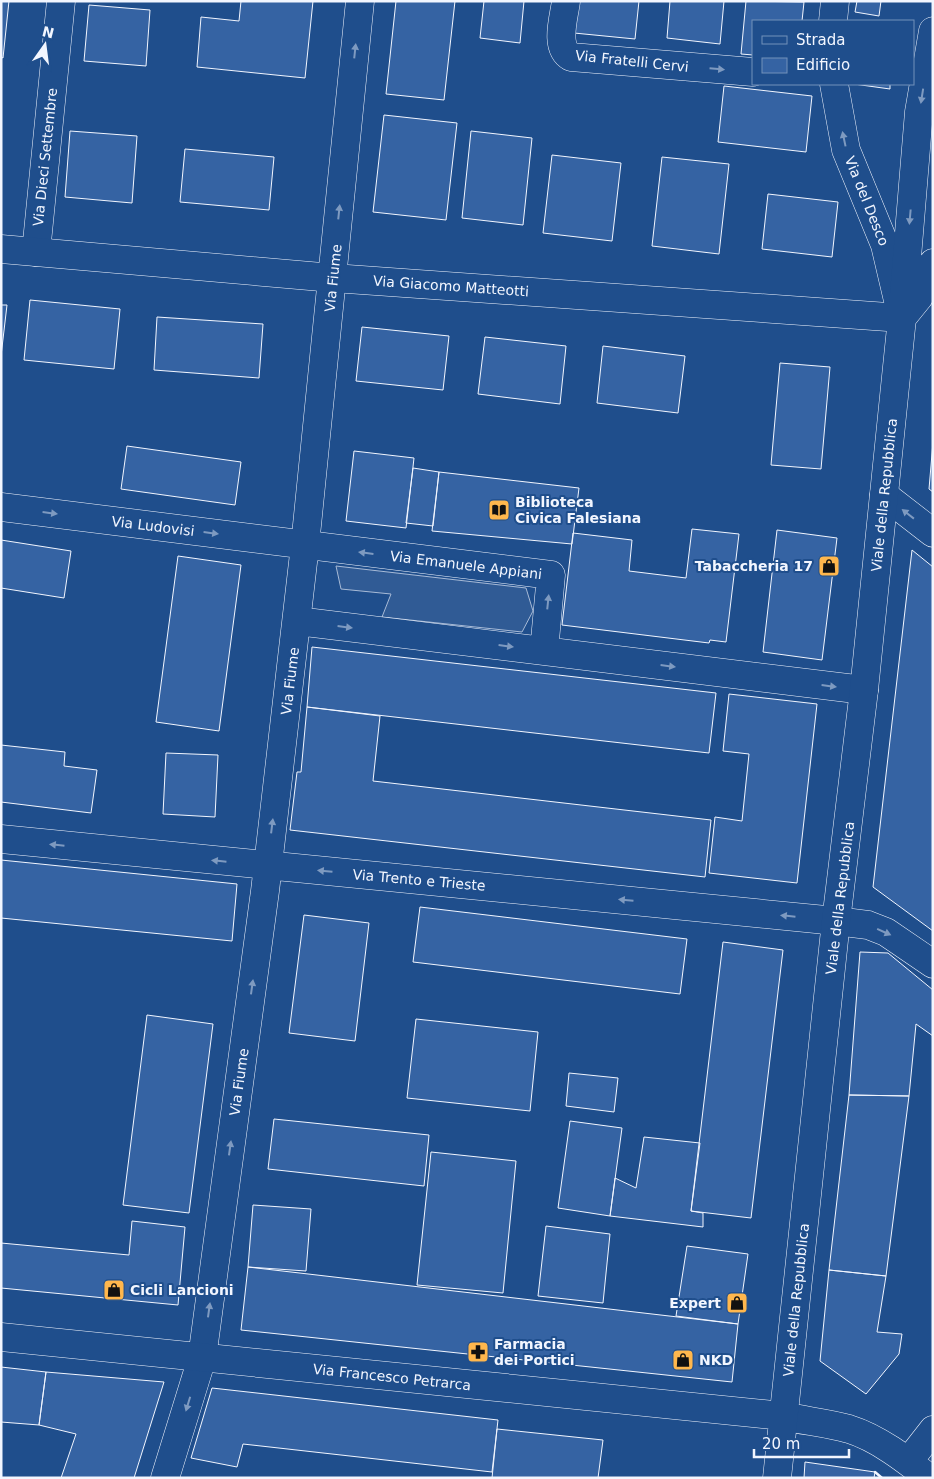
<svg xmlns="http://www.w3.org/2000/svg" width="934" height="1479" font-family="'DejaVu Sans',sans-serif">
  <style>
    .parking { fill: #305b95; stroke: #a8bbd7 }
    .building { fill: #3563a3; stroke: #f2f6ff }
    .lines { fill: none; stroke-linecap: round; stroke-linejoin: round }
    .street-casing { stroke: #f2f6ff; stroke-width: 29 }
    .secondary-casing { stroke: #f2f6ff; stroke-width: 29 }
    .street { stroke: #1f4e8c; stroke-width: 28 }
    .secondary { stroke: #1f4e8c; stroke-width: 28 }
    .wall { stroke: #f2f6ff; stroke-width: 2.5 }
    .oneway { fill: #7e9ac0 }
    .labels { text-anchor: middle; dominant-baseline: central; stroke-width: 4; stroke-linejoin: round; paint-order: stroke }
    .street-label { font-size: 14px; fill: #f2f6ff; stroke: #1f4e8c }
    .poi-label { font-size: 14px; font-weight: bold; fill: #f2f6ff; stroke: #1f4e8c; text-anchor: start }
  </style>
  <rect width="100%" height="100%" fill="#1f4e8c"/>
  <path class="parking" d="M336,566L526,588L533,611L522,632L382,617L391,594L341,589Z"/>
  <path class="building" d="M1,1H9L3,58L1,57Z
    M241,1H313L305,78L197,67L201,17L239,21Z
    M396,1H455L444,100L386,94Z
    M484,1H524L520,43L480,38Z
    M577,1H639L635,39L574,33Z
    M670,1H724L720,44L667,38Z
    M746,1L804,2L802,21H753V55L741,54Z
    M857,1H881L879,16L855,12Z
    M89,5L150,10L146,66L84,61Z
    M854,84H890V89Z
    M724,86L812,96L806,152L718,142Z
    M384,115L457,123L446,220L373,212Z
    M70,131L137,136L132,203L65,197Z
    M471,131L532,138L523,225L462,218Z
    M185,149L274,157L269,210L180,202Z
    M552,155L621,163L612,241L543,233Z
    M662,157L729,164L719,254L652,246Z
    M768,194L838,202L832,257L762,249Z
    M30,300L120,309L114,369L24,360Z
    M1,305H7L1,356Z
    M157,317L263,324L259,378L154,370Z
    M362,327L449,336L443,390L356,381Z
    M485,337L566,346L560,404L478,394Z
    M603,346L685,356L678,413L597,403Z
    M780,363L830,367L821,469L771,465Z
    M933,442V492L929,489Z
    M127,446L241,462L235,505L121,489Z
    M354,451L414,458L406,528L346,521Z
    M413,468L439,472L433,526L406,523Z
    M439,472L579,488L572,544L432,531Z
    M692,529L739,534L726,642L710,640L709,643L562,625L573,533L632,540L629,571L686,578Z
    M777,530L837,538L822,660L763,652Z
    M1,540L71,551L64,598L1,588Z
    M912,550L933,567V931L873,887Z
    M178,556L241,565L219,731L156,722Z
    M312,647L716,693L709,753L307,707Z
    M729,694L817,704L797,883L709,873L715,817L742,821L749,754L723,751Z
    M307,707L380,716L373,781L711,820L705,877L290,830L297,772H301Z
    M1,745L65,752L64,766L97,770L91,813L1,802Z
    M166,753L218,755L215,817L163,814Z
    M1,860L237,884L232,941L1,918Z
    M420,907L687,939L680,994L413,962Z
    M304,915L369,923L355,1041L289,1033Z
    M723,942L783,950L751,1218L691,1211Z
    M860,952L888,953L933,990V1036L916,1024L909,1096L849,1095Z
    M147,1015L213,1024L189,1213L123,1205Z
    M416,1019L538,1032L530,1111L407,1098Z
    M569,1073L618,1078L614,1112L566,1106Z
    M849,1095L909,1096L886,1276L829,1270Z
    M274,1119L429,1135L424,1186L268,1169Z
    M570,1121L622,1128L610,1216L558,1208Z
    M644,1137L700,1143L691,1211L703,1213V1227L610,1216L615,1178L636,1188Z
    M431,1152L516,1161L503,1293L417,1285Z
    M253,1205L311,1209L306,1271L248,1267Z
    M132,1221L185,1227L178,1305L1,1288V1243L129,1255Z
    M546,1226L610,1234L603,1303L538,1296Z
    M687,1246L748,1254L738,1324L676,1316Z
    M248,1267L738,1324L732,1382L241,1330Z
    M829,1270L886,1276L877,1332L902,1334L899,1354L866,1394L820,1361Z
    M1,1367L46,1372L39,1425L1,1422Z
    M46,1372L164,1382L134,1478H61L76,1434L39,1425Z
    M212,1388L498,1420L492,1472L243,1444L237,1467L191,1458Z
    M497,1429L603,1440L598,1478H492Z
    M805,1462L875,1472L874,1478H804Z"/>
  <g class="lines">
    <g class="street-casing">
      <path id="street" d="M566,1C564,18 554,47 571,57L753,72
        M833,21L835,1
        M834,84L846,150L885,245L900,309
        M36,252L61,1
        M884,495L933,533
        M1,507L551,575L544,651
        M297,621L864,690
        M1,839L836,921L868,925L886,932L933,964
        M783,1416C805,1421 828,1423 849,1429C878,1438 905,1459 929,1478
        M908,1462L933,1430
        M165,1478L202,1358L265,891L305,545L360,1"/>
    </g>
    <g class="secondary-casing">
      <path id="secondary" d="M1,249L333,278L902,318
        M902,318L919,297L933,263
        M1,1337L783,1416
        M777,1478L836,921L864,690L902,318L919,112L933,31"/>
    </g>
    <use href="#street" class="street"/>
    <use href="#secondary" class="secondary"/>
    <path class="wall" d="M875,1472L882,1478"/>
  </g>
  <defs><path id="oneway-solid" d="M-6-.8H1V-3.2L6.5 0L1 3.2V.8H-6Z" transform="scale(1.25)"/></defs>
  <g class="oneway">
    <use href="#oneway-solid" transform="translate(355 51) rotate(-84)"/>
    <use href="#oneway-solid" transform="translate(717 69) rotate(5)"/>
    <use href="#oneway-solid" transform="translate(922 96) rotate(99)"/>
    <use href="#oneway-solid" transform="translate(844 139) rotate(-102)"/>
    <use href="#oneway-solid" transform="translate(339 212) rotate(-84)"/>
    <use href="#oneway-solid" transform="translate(910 217) rotate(95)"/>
    <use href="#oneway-solid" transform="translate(50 513) rotate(7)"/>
    <use href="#oneway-solid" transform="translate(908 514) rotate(-142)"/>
    <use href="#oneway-solid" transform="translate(211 533) rotate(7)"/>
    <use href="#oneway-solid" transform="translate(366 553) rotate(-173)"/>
    <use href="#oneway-solid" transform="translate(548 602) rotate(-84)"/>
    <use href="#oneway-solid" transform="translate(345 627) rotate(7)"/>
    <use href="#oneway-solid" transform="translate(506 646) rotate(7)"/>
    <use href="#oneway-solid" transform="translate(668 666) rotate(7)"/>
    <use href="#oneway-solid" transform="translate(829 686) rotate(7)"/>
    <use href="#oneway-solid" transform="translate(272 826) rotate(-83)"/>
    <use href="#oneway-solid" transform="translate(57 845) rotate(-174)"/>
    <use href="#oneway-solid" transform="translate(219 861) rotate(-174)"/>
    <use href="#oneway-solid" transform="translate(325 871) rotate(-175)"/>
    <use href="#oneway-solid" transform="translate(626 900) rotate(-175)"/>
    <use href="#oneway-solid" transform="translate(788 916) rotate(-174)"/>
    <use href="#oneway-solid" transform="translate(884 932) rotate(24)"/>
    <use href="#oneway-solid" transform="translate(252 987) rotate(-82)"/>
    <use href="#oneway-solid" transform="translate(230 1148) rotate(-82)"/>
    <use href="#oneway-solid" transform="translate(209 1310) rotate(-82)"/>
    <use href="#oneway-solid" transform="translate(188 1404) rotate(107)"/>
  </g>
  <defs>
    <g id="library-square" transform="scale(1.125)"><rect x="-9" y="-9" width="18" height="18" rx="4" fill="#ffb74d" stroke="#1f4e8c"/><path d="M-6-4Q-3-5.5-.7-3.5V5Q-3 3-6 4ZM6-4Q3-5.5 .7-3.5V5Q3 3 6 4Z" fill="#111"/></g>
    <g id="shop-square" transform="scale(1.125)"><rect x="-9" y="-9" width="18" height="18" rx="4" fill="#ffb74d" stroke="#1f4e8c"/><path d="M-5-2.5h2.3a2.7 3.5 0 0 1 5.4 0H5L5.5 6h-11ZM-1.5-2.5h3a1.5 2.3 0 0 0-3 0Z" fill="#111"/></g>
    <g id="pharmacy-square" transform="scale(1.125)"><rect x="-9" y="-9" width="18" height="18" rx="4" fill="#ffb74d" stroke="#1f4e8c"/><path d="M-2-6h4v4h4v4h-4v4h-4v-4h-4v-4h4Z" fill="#111"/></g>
  </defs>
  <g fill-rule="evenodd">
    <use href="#library-square" x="499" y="510"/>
    <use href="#shop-square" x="829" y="566"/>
    <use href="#shop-square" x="114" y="1290"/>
    <use href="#shop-square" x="737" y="1303"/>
    <use href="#pharmacy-square" x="478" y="1352"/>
    <use href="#shop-square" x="683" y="1360"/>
  </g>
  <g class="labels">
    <g class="street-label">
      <text transform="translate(632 61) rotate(6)">Via Fratelli Cervi</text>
      <text transform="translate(45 157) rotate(-84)">Via Dieci Settembre</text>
      <text transform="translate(867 201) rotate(68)">Via del Desco</text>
      <text transform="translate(333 278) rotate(-84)">Via Fiume</text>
      <text transform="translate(451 286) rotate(4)">Via Giacomo Matteotti</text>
      <text transform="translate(884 495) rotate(-84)">Viale della Repubblica</text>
      <text transform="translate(153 526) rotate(7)">Via Ludovisi</text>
      <text transform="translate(466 565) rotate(7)">Via Emanuele Appiani</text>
      <text transform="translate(290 681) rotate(-83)">Via Fiume</text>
      <text transform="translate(419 880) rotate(5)">Via Trento e Trieste</text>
      <text transform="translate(840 898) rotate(-83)">Viale della Repubblica</text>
      <text transform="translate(239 1082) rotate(-82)">Via Fiume</text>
      <text transform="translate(796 1300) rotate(-84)">Viale della Repubblica</text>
      <text transform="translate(392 1377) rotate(6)">Via Francesco Petrarca</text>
    </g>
    <g class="poi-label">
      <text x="515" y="502">Biblioteca<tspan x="515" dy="16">Civica Falesiana</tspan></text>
      <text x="813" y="566" text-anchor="end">Tabaccheria 17</text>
      <text x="130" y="1290">Cicli Lancioni</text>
      <text x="721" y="1303" text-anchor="end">Expert</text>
      <text x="494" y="1344">Farmacia<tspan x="494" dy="16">dei Portici</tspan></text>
      <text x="699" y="1360">NKD</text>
    </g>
  </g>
  <rect width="934" height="1479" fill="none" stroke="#f2f6ff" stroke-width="5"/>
  <rect x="752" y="20" width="162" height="65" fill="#1f4e8c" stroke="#7391ba"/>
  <rect x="762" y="36" width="25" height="8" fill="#1f4e8c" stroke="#7391ba"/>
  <text x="796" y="45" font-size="15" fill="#f2f6ff">Strada</text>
  <rect x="762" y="58" width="25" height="15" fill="#3563a3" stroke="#7391ba"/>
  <text x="796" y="70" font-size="15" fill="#f2f6ff">Edificio</text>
  <g transform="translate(45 45) rotate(14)" stroke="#1f4e8c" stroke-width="4" paint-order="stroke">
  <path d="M0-4L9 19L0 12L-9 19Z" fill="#f2f6ff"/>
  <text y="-8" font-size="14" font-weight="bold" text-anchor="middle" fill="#f2f6ff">N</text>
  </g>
  <path d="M754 1449v8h95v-8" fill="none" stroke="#f2f6ff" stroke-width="2.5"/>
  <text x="762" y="1449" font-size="15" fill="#f2f6ff" stroke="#1f4e8c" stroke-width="4" paint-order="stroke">20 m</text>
</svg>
